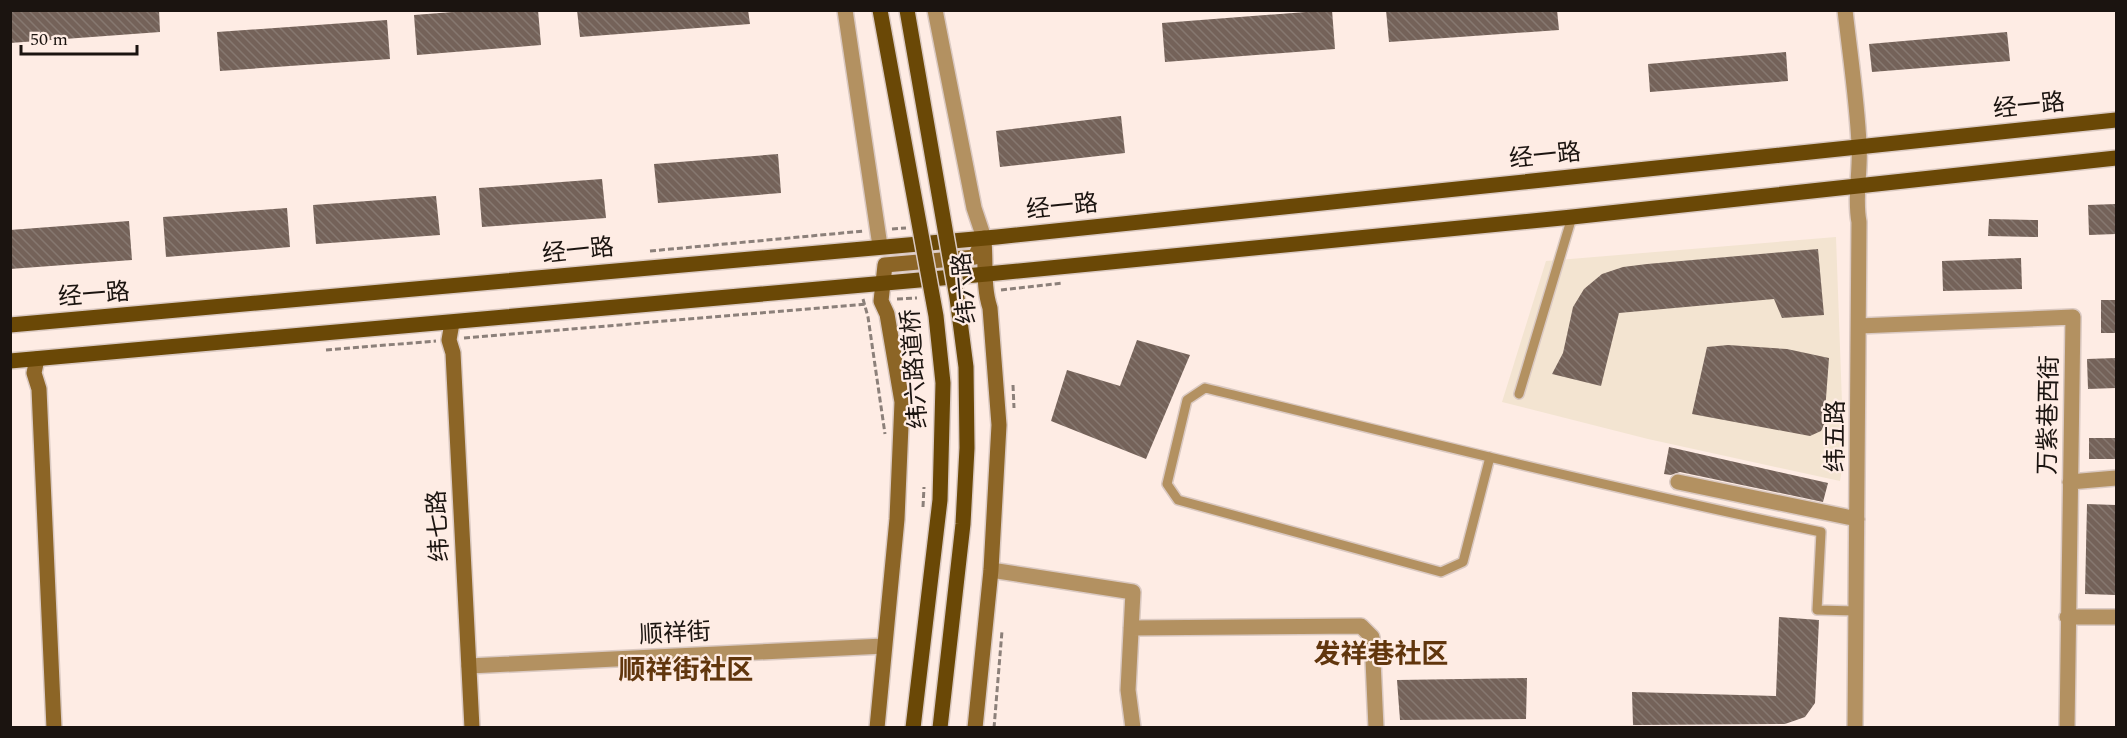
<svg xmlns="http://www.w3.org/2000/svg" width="2127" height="738" font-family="Spectral,'Noto Sans SC',serif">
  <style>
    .commercial { fill: #f3e4d1 }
    .building { fill: url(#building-back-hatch) }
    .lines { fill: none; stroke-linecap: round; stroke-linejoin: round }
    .lane-casing { stroke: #dac9c2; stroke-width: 12 }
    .street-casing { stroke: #dac9c2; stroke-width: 18 }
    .secondary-casing { stroke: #dac9c2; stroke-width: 18 }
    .primary-casing { stroke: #dac9c2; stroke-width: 18 }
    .path { stroke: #8c807a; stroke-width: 3; stroke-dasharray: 6 3; stroke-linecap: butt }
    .lane { stroke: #b39161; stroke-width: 9 }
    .street { stroke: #b39161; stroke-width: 15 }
    .secondary { stroke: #8c6526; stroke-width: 15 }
    .primary { stroke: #6a4806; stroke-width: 15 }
    .primary-bridge-casing { stroke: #dac9c2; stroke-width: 18; stroke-linecap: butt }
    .path-bridge { stroke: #8c807a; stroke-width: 3; stroke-dasharray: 6 3; stroke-linecap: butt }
    .primary-bridge { stroke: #6a4806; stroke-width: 15 }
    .labels { text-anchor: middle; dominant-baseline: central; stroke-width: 4.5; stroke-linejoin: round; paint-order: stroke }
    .street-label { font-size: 24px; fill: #1b1410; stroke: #feece4 }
    .quarter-label { font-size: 27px; font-weight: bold; fill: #61360d; stroke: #feece4 }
  </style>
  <defs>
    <pattern id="building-back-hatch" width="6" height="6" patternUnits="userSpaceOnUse" patternTransform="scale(1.5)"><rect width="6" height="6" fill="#746259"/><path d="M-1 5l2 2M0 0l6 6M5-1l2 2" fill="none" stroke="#867870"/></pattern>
  </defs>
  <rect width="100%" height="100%" fill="#feece4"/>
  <path class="commercial" d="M1836,237L1844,458L1840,481L1648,439L1502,402L1546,261Z"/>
  <path class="building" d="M10,10H159L160,32L10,43Z
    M479,10H538L541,45L417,55L414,15Z
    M577,10H748L750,24L580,37Z
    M1332,10L1335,49L1165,62L1162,23Z
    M1386,10H1557L1559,30L1389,42Z
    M387,20L390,59L220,71L217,32Z
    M2007,32L2010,61L1872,72L1869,44Z
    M1786,52L1788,81L1650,92L1648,64Z
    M1121,116L1125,153L1000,167L996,131Z
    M778,154L781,193L658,203L654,164Z
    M602,179L606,218L482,227L479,188Z
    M436,196L440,235L316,244L313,205Z
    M2116,204V234L2089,235L2088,205Z
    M287,208L290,247L166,257L163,217Z
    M1989,219L2038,220V237L1988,236Z
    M129,221L132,260L10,269V230Z
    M1818,249L1824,315L1782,318L1774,299L1619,313L1601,386L1552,374L1563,353L1573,307L1584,289L1602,274L1623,267L1647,264Z
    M2021,258L2022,289L1943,291L1942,261Z
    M2101,300H2116V333H2101Z
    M1137,340L1190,355L1146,459L1051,421L1067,370L1120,386Z
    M1728,345L1787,349L1829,358L1824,425L1821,431L1810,436L1692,414L1707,347Z
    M2116,358V388L2088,389L2087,359Z
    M2089,438H2116V459H2089Z
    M1669,447L1828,483L1823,502L1680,472L1671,475L1664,474Z
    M2087,504L2116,505V595L2085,594Z
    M1779,617L1819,620L1815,703L1805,717L1785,724L1633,725L1632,692L1776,696Z
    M1527,678L1526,719L1400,720L1397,680Z"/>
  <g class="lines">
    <g class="lane-casing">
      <path id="lane" d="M1519,394L1572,217
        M1490,457L1463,562L1441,572L1178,500L1167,484L1187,400L1205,388C1410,438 1614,489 1821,532L1817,610L1856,611"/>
    </g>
    <g class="street-casing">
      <path id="street" d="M845,10L880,246
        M935,10L974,208L984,238
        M1845,10C1850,55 1857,100 1859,144C1861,171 1854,196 1859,222L1855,728
        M1859,326L2073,317L2067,728
        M1678,482L1857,519
        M2070,482L2116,478
        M991,570L1133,592L1128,690L1133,728
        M2067,617H2116
        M1131,628L1361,626L1372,637L1376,728
        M469,666L884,646"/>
    </g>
    <g class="secondary-casing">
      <path id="secondary" d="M452,323L449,340L453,353L472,728
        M37,359L34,373L39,389L54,728
        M877,728L897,519L902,402L887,314L881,301L885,265L975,257L984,238
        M975,728L991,570L999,425L990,308C983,287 986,264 984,241"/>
    </g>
    <g class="primary-casing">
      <path id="primary" d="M10,325L997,237L2116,120
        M10,361L987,274L1572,217L2116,158"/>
    </g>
    <path class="path" d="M892,229L906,228
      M650,251L864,231
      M1001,290L1063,283
      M863,299L868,317L885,434
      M897,299L917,298
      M464,338L867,304
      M326,350L436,341
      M1013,385L1014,408
      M994,728L1002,631"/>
    <use href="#lane" class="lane"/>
    <use href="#street" class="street"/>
    <use href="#secondary" class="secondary"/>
    <use href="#primary" class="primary"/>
    <g class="primary-bridge-casing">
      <path id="primary-bridge" d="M880,10L936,316L943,383L940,500L913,728
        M907,10L957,298L966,367L967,448L963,524L940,728"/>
    </g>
    <path class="path-bridge" d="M923,507L924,487"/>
    <use href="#primary-bridge" class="primary-bridge"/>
  </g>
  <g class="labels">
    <g class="street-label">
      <text transform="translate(2029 106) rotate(-6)">经一路</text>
      <text transform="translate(1545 156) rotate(-6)">经一路</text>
      <text transform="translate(1062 207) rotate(-6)">经一路</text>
      <text transform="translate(578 251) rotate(-6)">经一路</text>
      <text transform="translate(965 288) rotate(-95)">纬六路</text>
      <text transform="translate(94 295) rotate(-5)">经一路</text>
      <text transform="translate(915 369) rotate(-94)">纬六路道桥</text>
      <text transform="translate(2049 415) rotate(-89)">万紫巷西街</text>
      <text transform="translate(1836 436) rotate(-90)">纬五路</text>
      <text transform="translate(439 526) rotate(-93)">纬七路</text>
      <text transform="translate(675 634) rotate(-3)">顺祥街</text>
    </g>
    <g class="quarter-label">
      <text x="1381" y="655">发祥巷社区</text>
      <text x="686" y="671">顺祥街社区</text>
    </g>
  </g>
  <rect width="2127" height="738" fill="none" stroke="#1b1410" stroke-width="24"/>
  <path d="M21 45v9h116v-9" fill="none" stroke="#1b1410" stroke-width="3"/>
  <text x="30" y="45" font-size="18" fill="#1b1410" stroke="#feece4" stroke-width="4.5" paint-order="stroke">50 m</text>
</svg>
